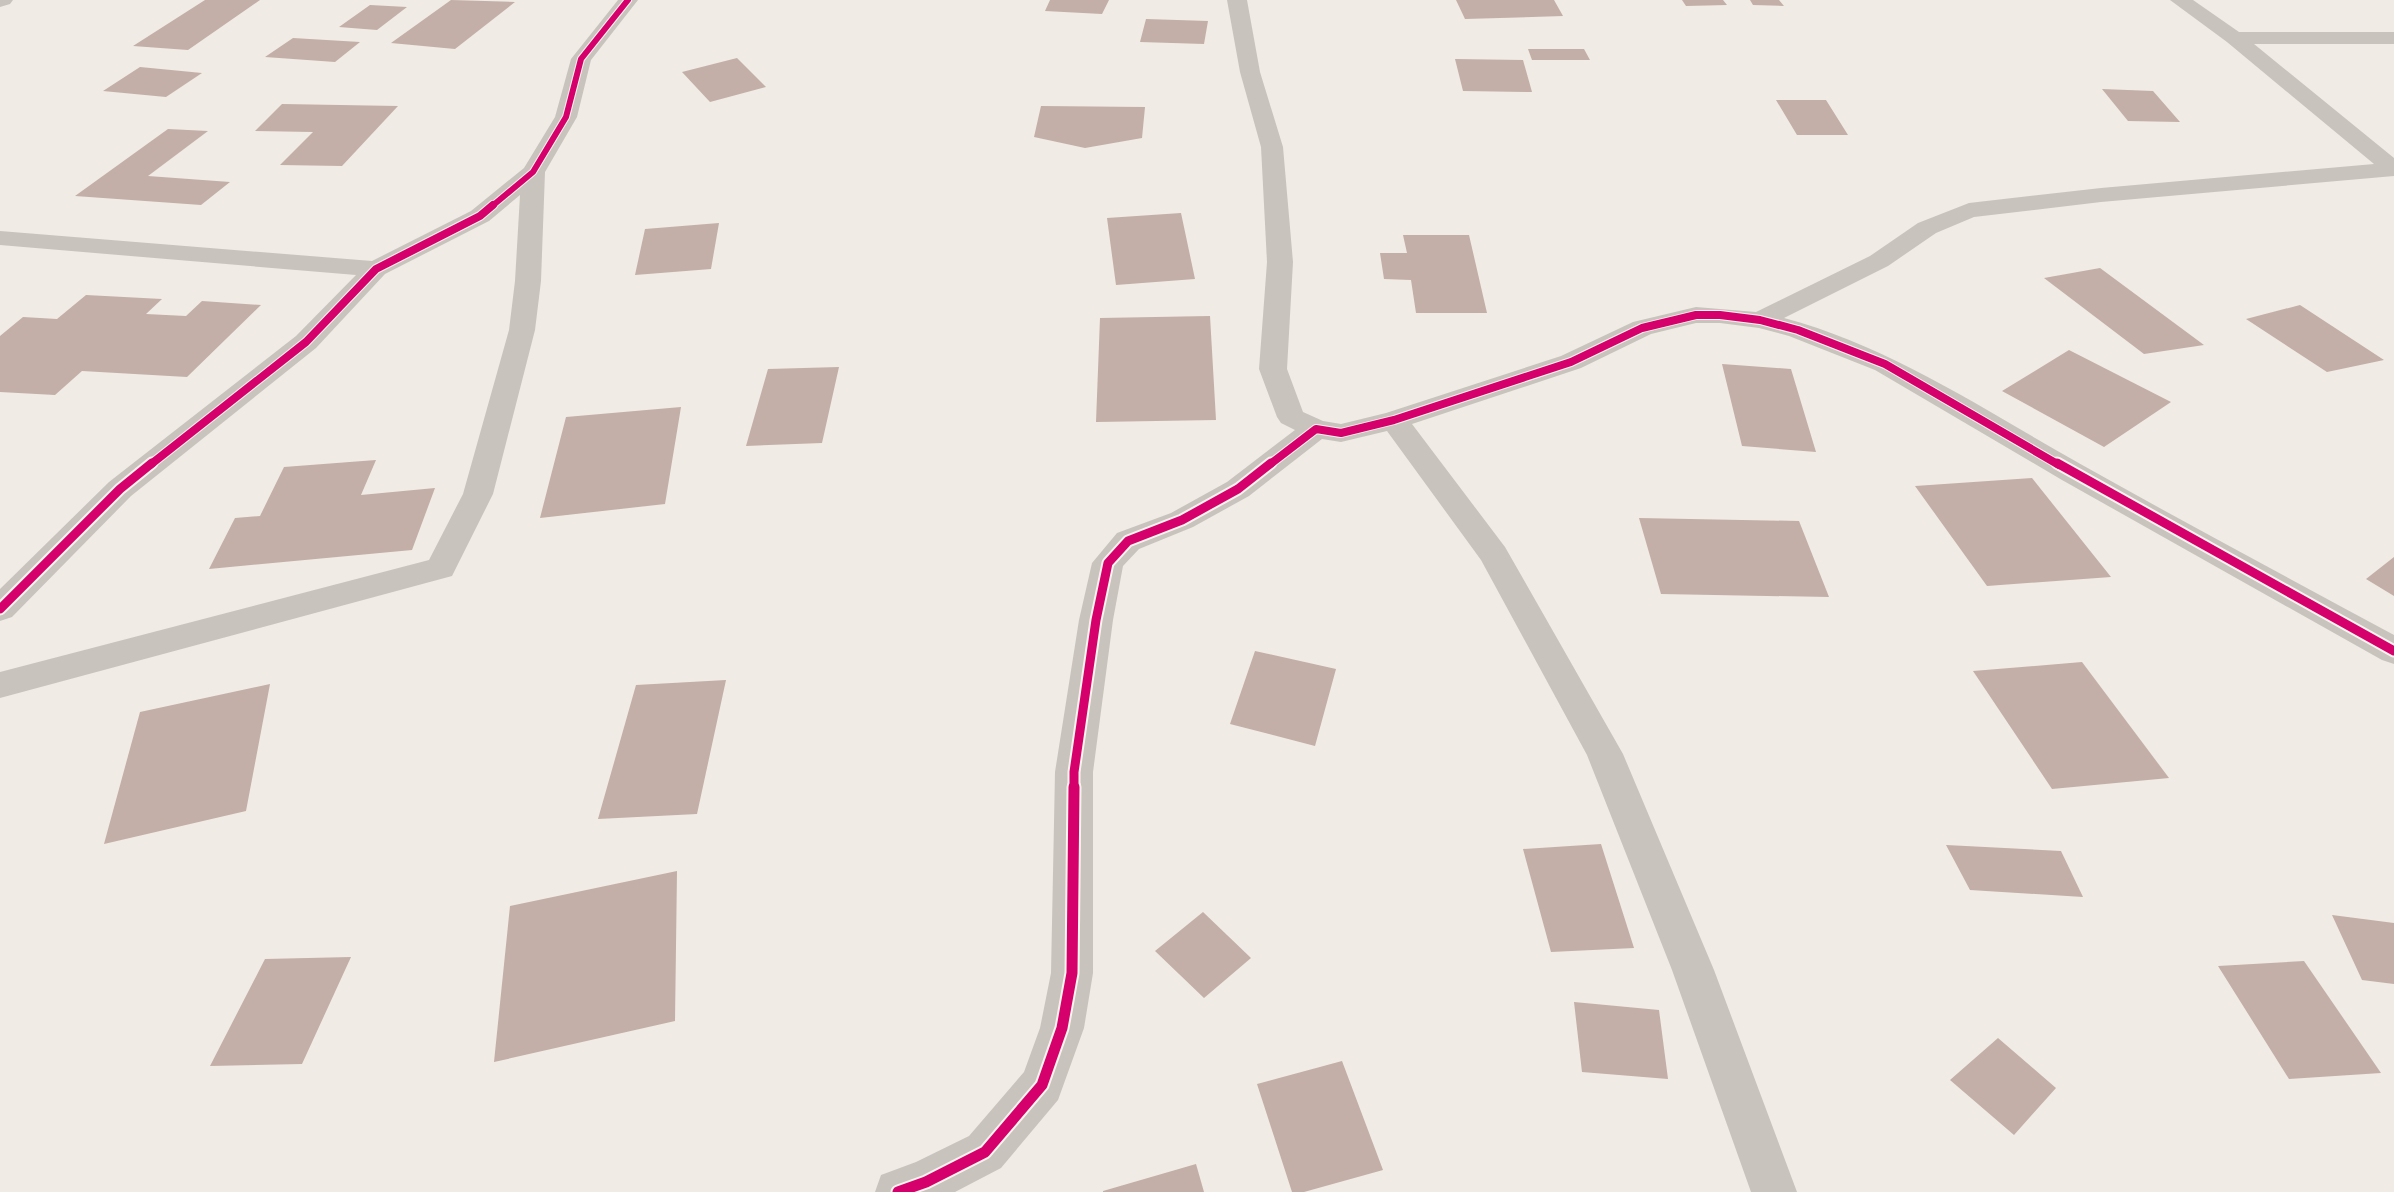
<svg xmlns="http://www.w3.org/2000/svg" width="2394" height="1192" font-family="'Exo 2',sans-serif">
  <style>
    .building { fill: #c3afa7 }
    .lines { fill: none; stroke-linecap: round; stroke-linejoin: round }
    .street { fill: #c9c3be; fill-rule: evenodd }
    .cycleway-far3-casing { stroke: #fbf5ee; stroke-width: 8 }
    .cycleway-far2-casing { stroke: #fbf5ee; stroke-width: 10 }
    .cycleway-far1-casing { stroke: #fbf5ee; stroke-width: 13 }
    .cycleway-casing { stroke: #fbf5ee; stroke-width: 15 }
    .cycleway-far3 { stroke: #d6006c; stroke-width: 6 }
    .cycleway-far2 { stroke: #d6006c; stroke-width: 8 }
    .cycleway-far1 { stroke: #d6006c; stroke-width: 9 }
    .cycleway { stroke: #d6006c; stroke-width: 11 }
  </style>
  <rect width="100%" height="100%" fill="#f0ebe5"/>
  <path class="building" d="M205,0H260L188,50L133,46Z
    M451,0L515,2L455,49L391,43Z
    M1050,0H1109L1102,14L1045,11Z
    M1456,0H1554L1563,16L1465,19Z
    M1682,0H1723L1727,5L1686,6Z
    M1750,0H1779L1784,6L1753,5Z
    M370,5L407,7L377,30L339,27Z
    M1146,19L1208,21L1204,44L1140,42Z
    M293,38L360,42L335,62L265,57Z
    M1528,49H1584L1590,60H1532Z
    M737,58L766,87L710,102L682,72Z
    M1455,59L1523,60L1532,92L1463,91Z
    M140,67L202,73L166,97L103,91Z
    M2102,89L2153,91L2180,122L2128,121Z
    M1776,100H1826L1848,135H1797Z
    M282,104L398,106L342,166L280,165L313,132L255,131Z
    M1041,106L1145,107L1142,138L1085,148L1034,137Z
    M168,129L208,131L148,176L230,182L201,205L75,196Z
    M1181,213L1195,279L1116,285L1107,218Z
    M719,223L711,269L635,275L645,229Z
    M1403,235H1469L1487,313H1416L1411,280L1384,279L1380,253H1407Z
    M2100,268L2204,345L2144,354L2044,278Z
    M86,295L162,299L146,314L186,316L202,301L261,305L187,377L82,371L55,395L0,392V336L23,317L57,319Z
    M2300,305L2384,360L2327,372L2246,319Z
    M1210,316L1216,420L1096,422L1100,318Z
    M2069,350L2171,402L2104,447L2002,391Z
    M1722,364L1791,369L1816,452L1742,446Z
    M839,367L822,443L746,446L768,369Z
    M681,407L665,504L540,518L566,417Z
    M376,460L361,495L435,488L412,550L209,569L235,518L260,516L284,467Z
    M2032,478L2111,577L1987,586L1915,486Z
    M1639,518L1799,521L1829,597L1661,594Z
    M2394,557V596L2366,579Z
    M1255,651L1336,669L1315,746L1230,724Z
    M2082,662L2169,778L2052,789L1973,671Z
    M726,680L697,814L598,819L636,685Z
    M270,684L246,811L104,844L140,712Z
    M1601,844L1634,948L1551,952L1523,849Z
    M1946,845L2061,851L2083,897L1970,890Z
    M677,871L675,1021L494,1062L510,906Z
    M1203,912L1251,958L1204,998L1155,951Z
    M2332,915L2394,923V984L2362,980Z
    M351,957L302,1064L210,1066L265,959Z
    M2304,961L2381,1073L2289,1079L2218,966Z
    M1574,1002L1659,1010L1668,1079L1582,1072Z
    M1998,1038L2056,1088L2014,1135L1950,1080Z
    M1342,1061L1383,1170L1304,1192H1292L1257,1084Z
    M1196,1164L1204,1192H1103V1191Z"/>
  <g class="lines">
    <path class="street" d="M0,0H13L10,4L0,7Z
      M618,0H638L591,60L577,117L545,172L541,281L535,330L493,494L452,576L0,698V672L429,560L463,494L509,330L515,281L520,195L489,221L385,274L316,348L131,496L12,617L0,621V589L109,482L296,336L356,275L0,245V231L372,261L471,211L524,168L555,117L571,59Z
      M1227,0H1247L1260,72L1283,147L1293,262L1287,369L1303,412L1323,421L1341,424L1386,413L1561,356L1633,322L1696,307L1756,312L1870,256L1918,223L1969,203L2101,188L2374,164L2227,42L2170,0H2193L2239,32H2394V44H2254L2394,158V176L2101,202L1974,217L1936,233L1888,266L1784,318C1893,347 1987,412 2084,466C2187,524 2291,579 2394,635V664L2382,660L2062,480L1875,370L1789,336L1759,328L1720,323H1696L1651,334L1581,368L1412,424L1505,547L1623,754L1714,970L1797,1192H1751L1672,970L1587,755L1481,560L1387,431L1341,442L1322,439L1249,496L1193,527L1139,549L1123,566L1113,620L1093,772V973L1084,1028L1058,1100L1001,1168L955,1192H875L881,1175L916,1162L969,1136L1024,1072L1040,1028L1051,973L1055,772L1079,620L1092,563L1117,533L1171,513L1227,482L1295,430L1281,423L1277,417L1259,369L1267,262L1261,147L1240,72Z"/>
    <g class="cycleway-far3-casing">
      <path id="cycleway-far3" d="M491,207L533,172L566,117L581,59L628,0"/>
    </g>
    <g class="cycleway-far2-casing">
      <path id="cycleway-far2" d="M150,465L306,342L376,269L480,216L493,205
        M1269,465L1316,429L1341,433L1394,420L1571,362L1642,328L1696,315H1720L1760,320L1798,330L1885,364L2059,465"/>
    </g>
    <g class="cycleway-far1-casing">
      <path id="cycleway-far1" d="M2057,463L2394,651
        M0,609L120,489L152,463
        M1074,788V772L1096,620L1108,563L1128,541L1182,520L1238,489L1271,463"/>
    </g>
    <g class="cycleway-casing">
      <path id="cycleway" d="M898,1192L926,1182L985,1152L1042,1085L1062,1028L1072,973L1074,787"/>
    </g>
    <use href="#cycleway-far3" class="cycleway-far3"/>
    <use href="#cycleway-far2" class="cycleway-far2"/>
    <use href="#cycleway-far1" class="cycleway-far1"/>
    <use href="#cycleway" class="cycleway"/>
  </g>
</svg>
